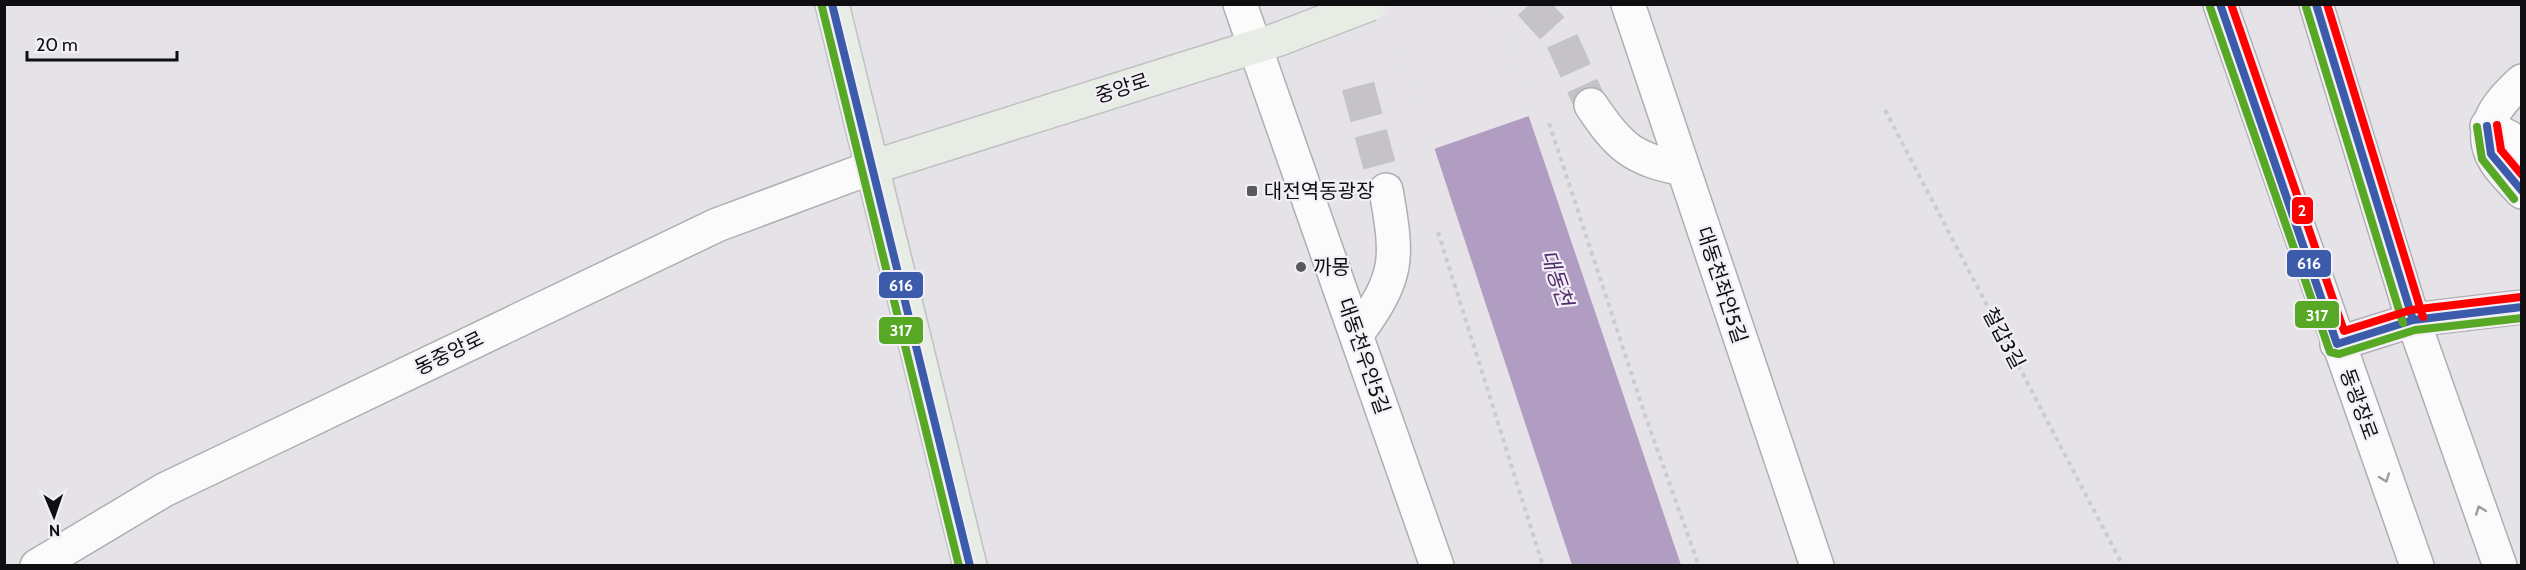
<svg xmlns="http://www.w3.org/2000/svg" width="2526" height="570" font-family="Cabin,'Noto Sans KR',sans-serif">
  <style>
    .water { fill: #b19cc2 }
    .pier { fill: #e5e3e7 }
    .lines { fill: none; stroke-linecap: round; stroke-linejoin: round }
    .minor-tunnel { stroke: #c5c3c7; stroke-width: 33; stroke-dasharray: 33 16; stroke-linecap: butt }
    .minor-casing { stroke: #b0aeb1; stroke-width: 36 }
    .major-casing { stroke: #c1c0c2; stroke-width: 36 }
    .path { stroke: #cccbcd; stroke-width: 4; stroke-dasharray: 4.5 4.5; stroke-linecap: butt }
    .minor { stroke: #fbfbfb; stroke-width: 33 }
    .major { stroke: #e7ece5; stroke-width: 33 }
    .major-bridge-casing { stroke: #c1c0c2; stroke-width: 36; stroke-linecap: butt }
    .major-bridge { stroke: #e7ece5; stroke-width: 33 }
    .bus-1-casing { stroke: #f3eff6; stroke-width: 12 }
    .bus-2-casing { stroke: #f3eff6; stroke-width: 12 }
    .bus-3-casing { stroke: #f3eff6; stroke-width: 12 }
    .bus-1 { stroke: #3d5bab; stroke-width: 8 }
    .bus-2 { stroke: #57a824; stroke-width: 8 }
    .bus-3 { stroke: #f00; stroke-width: 8 }
    .oneway { stroke: #9d9c9d }
    .poi-dot { fill: #5a595b; stroke: #f3eff6; stroke-width: 2 }
    .labels { text-anchor: middle; dominant-baseline: central; stroke-width: 4.5; stroke-linejoin: round; paint-order: stroke }
    .street-label { font-size: 20px; fill: #0f0e10; stroke: #f3eff6 }
    .poi-label { font-size: 20px; fill: #0f0e10; stroke: #f3eff6; text-anchor: start }
    .water-label { font-size: 21px; font-style: italic; fill: #522b6c; stroke: #f3eff6 }
    .line-badge { stroke: #f3eff6; stroke-width: 2 }
    .badge-label { font-size: 16px; text-anchor: middle; font-weight: bold; fill: #fff }
  </style>
  <rect width="100%" height="100%" fill="#e5e3e7"/>
  <path class="water" d="M1387,5H1491L1681,565H1572Z"/>
  <path class="pier" d="M1384,4H1494L1532,115L1431,150Z"/>
  <g class="lines">
    <path class="minor-tunnel" d="M1530,4L1561,38L1591,105
      M1358,86L1386,190"/>
    <g class="minor-casing">
      <path id="minor" d="M1240,4L1437,566
        M1628,4L1817,566
        M2220,4L2417,566
        M2316,4L2413,320L2500,566
        M2522,81C2501,100 2478,124 2492,155C2498,168 2512,181 2522,192
        M1591,105C1619,147 1632,159 1683,169
        M2487,126L2510,138L2522,154
        M1357,334C1400,275 1398,259 1386,190
        M2337,344L2413,320L2522,307
        M37,566L164,490L717,225L873,167"/>
    </g>
    <g class="major-casing">
      <path id="major" d="M832,4L970,566
        M873,167L1279,39"/>
    </g>
    <path class="path" d="M1885,110L2123,566
      M1549,123L1645,415L1699,566
      M1438,232L1543,566"/>
    <use href="#minor" class="minor"/>
    <use href="#major" class="major"/>
    <g class="major-bridge-casing">
      <path id="major-bridge" d="M1279,39L1370,4"/>
    </g>
    <use href="#major-bridge" class="major-bridge"/>
    <g class="bus-1-casing">
      <path id="bus-1" d="M832,4L970,566
        M2220,4L2337,344L2413,320L2522,307
        M2316,4L2413,320
        M2487,126L2491,154L2522,191"/>
    </g>
    <g class="bus-2-casing">
      <path id="bus-2" d="M822,7L959,566
        M2210,7L2330,352L2339,354L2415,330L2522,318
        M2306,7L2403,323
        M2477,127L2482,159L2514,199"/>
    </g>
    <g class="bus-3-casing">
      <path id="bus-3" d="M2231,4L2344,331L2411,310L2521,297
        M2327,4L2423,317
        M2497,125L2501,150L2522,175"/>
    </g>
    <use href="#bus-1" class="bus-1"/>
    <use href="#bus-2" class="bus-2"/>
    <use href="#bus-3" class="bus-3"/>
  </g>
  <defs><path id="oneway-chevron" d="M-2-3.5L2.5 0L-2 3.5" fill="none" stroke-width="1.6" stroke-linecap="round" stroke-linejoin="round" transform="scale(1.5)"/></defs>
  <g class="oneway">
    <use href="#oneway-chevron" transform="translate(2385 478) rotate(70)"/>
    <use href="#oneway-chevron" transform="translate(2480 510) rotate(-110)"/>
  </g>
  <g class="poi-dot">
    <rect x="1246" y="185" width="12" height="12" rx="3"/>
    <circle cx="1301" cy="267" r="6"/>
  </g>
  <g class="labels">
    <g class="street-label">
      <text transform="translate(1122 88) rotate(-18)">중앙로</text>
      <text transform="translate(1722 285) rotate(72)">대동천좌안5길</text>
      <text transform="translate(2004 338) rotate(62)">철갑3길</text>
      <text transform="translate(449 353) rotate(-26)">동중앙로</text>
      <text transform="translate(1364 356) rotate(71)">대동천우안5길</text>
      <text transform="translate(2359 404) rotate(70)">동광장로</text>
    </g>
    <g class="poi-label">
      <text x="1264" y="191">대전역동광장</text>
      <text x="1313" y="267">까몽</text>
    </g>
    <g class="water-label">
      <text transform="translate(1557 278) rotate(71)">대동천</text>
    </g>
  </g>
  <g class="line-badge">
    <rect x="2291" y="196" width="23" height="29" rx="6" fill="#f00"/>
    <rect x="2286" y="249" width="46" height="29" rx="6" fill="#3d5bab"/>
    <rect x="878" y="271" width="46" height="28" rx="6" fill="#3d5bab"/>
    <rect x="2294" y="300" width="46" height="29" rx="6" fill="#57a824"/>
    <rect x="878" y="316" width="46" height="29" rx="6" fill="#57a824"/>
  </g>
  <g class="badge-label">
    <text x="2302" y="216">2</text>
    <text x="2309" y="269">616</text>
    <text x="901" y="291">616</text>
    <text x="2317" y="321">317</text>
    <text x="901" y="336">317</text>
  </g>
  <rect width="2526" height="570" fill="none" stroke="#0f0e10" stroke-width="12"/>
  <g transform="translate(54 516) rotate(178)" stroke="#f3eff6" stroke-width="4.5" paint-order="stroke">
  <path d="M0-4.5L10 22L0 15L-10 22Z" fill="#0f0e10"/>
  <text y="-9" font-size="16" font-weight="bold" text-anchor="middle" fill="#0f0e10">N</text>
  </g>
  <path d="M27 51v9h150v-9" fill="none" stroke="#0f0e10" stroke-width="3"/>
  <text x="36" y="51" font-size="18" fill="#0f0e10" stroke="#f3eff6" stroke-width="4.5" paint-order="stroke">20 m</text>
</svg>
